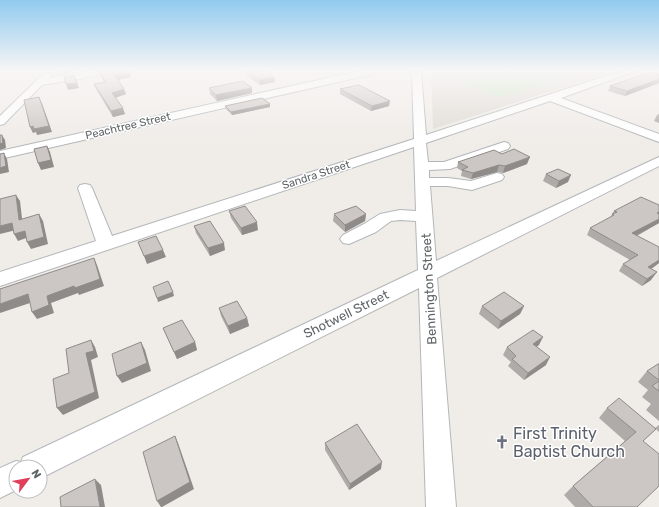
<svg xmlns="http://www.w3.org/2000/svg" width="659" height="507" font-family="Rubik,sans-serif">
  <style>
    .education { fill: #e0dcd6 }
    .green { fill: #cee6c7 }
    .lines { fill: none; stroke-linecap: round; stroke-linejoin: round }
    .minor-casing { stroke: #b3b7b9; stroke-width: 2 }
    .minor { fill: #fff; fill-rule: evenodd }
    .wall { fill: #afaba9 }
    .shaded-wall { fill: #8f8b89 }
    .building { fill: #ccc7c4; stroke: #8f8b89 }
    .labels { text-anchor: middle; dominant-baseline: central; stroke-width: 3; stroke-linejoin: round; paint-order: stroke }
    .far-street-label { font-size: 11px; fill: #5f6567; stroke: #fff }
    .street-label { font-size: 13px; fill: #5f6567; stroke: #fff }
    .near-worship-label { font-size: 16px; fill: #5b616d; stroke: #fff; text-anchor: start }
  </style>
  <rect width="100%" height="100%" fill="#f0ece8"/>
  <path class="education" d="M431,71H615L433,129Z"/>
  <path class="green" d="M493,71H559L572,76L499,97L457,81Z"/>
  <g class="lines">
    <g class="minor-casing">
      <path id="minor" d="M89,71H112L108,74L42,85L4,124L0,125V116L44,73H50L52,75L49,78Z
        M359,71H377L373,74L0,159V151Z
        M412,71H421L426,135L621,71H636L561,98L659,134V142L550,101L426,143L428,162H444L504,142L508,143L510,146L508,149L450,169L429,170V178H448L471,181L497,173L502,174L504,177L502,180L472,190L448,186H430L436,261L659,157V166L437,278L456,507H426L419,288L43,477L40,478V467H16V490L0,498V468L16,461L21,462L23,457L418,270L416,221L400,220L391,221L376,232L349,244L343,243L340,239L343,235L364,224L380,214L400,210L416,211L414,147L0,286V272L96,241L78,188L80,185L85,184L90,185L92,188L112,236L414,139Z"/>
    </g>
    <use href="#minor" class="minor"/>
  </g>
  <path class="wall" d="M103,71H129L131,77L117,80L126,94L115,98L125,114L113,117L96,89L94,84L104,82L101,77L99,72Z
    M247,71H266L275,82L260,85L247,76Z
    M659,74V83L625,96L608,91L610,86Z
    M209,88H252V93L217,101L210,94Z
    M340,89L389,106L371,111L340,94Z
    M270,104V107L232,115L226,109L225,106Z
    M659,114V123L654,121L657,115Z
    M502,154L527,164L503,173L497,172L471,179L461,176L462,171L457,168L458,162Z
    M546,174L568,182L556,188L543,181Z
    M659,205V223L637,236L659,263L651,269V280L642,286L619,271L623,264L630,260L587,235L590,228L610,218L614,211Z
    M229,211L258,230L242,235L231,218Z
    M334,214H366L365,221L345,232L333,221Z
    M194,226L225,250L210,256L196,233Z
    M482,306H524L520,314L498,329L479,314Z
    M219,308L247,318L249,326L230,334L221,316Z
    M163,328L195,342L197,350L177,359Z
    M539,345L537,346L546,365L524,380L508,366L511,362L503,355L507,347Z
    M659,364V421L646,410L651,404L642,397L648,390L638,382L647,371Z
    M607,408L655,428L659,425V432L656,429L643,441L637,507H575L564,495L573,486L625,441L599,418Z
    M325,443L381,469L349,490L325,450Z"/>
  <path class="shaded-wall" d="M62,71H72L73,72L63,74Z
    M130,72L131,77L117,80L115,74Z
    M274,77L275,82L260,85V80Z
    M659,79V83L625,96L627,91Z
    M77,83L79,88L68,90L66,84Z
    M252,88V93L217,101L216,95Z
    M124,89L126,94L114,98L112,93Z
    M39,97L42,103L52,132L37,135L36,132L33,133L30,127Z
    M390,101L389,106L371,111L372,106Z
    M270,104V107L232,115L231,112Z
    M123,108L125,114L113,117L111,111Z
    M2,135L5,140L6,148L0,150V144Z
    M47,146L50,152L54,167L41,170L38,163Z
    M4,153L7,159L9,172L0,174V168Z
    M530,157L527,164L503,173L505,166Z
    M499,165L497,172L471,179L473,173Z
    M571,175L568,182L556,188L559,181Z
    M16,195L20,201L23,227L19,220Z
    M39,214L43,221L48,244L31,249L27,242Z
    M366,214L365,221L345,232V225Z
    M659,219V223L628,240L632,233Z
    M257,222L258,230L242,235L241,228Z
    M12,223L16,230L0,234V226Z
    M25,231L29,237L18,241L14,234Z
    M224,243L225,250L210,256L208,248Z
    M163,250L166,257L147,264L144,256Z
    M94,258L97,265L104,286L79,295L78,293L51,303L54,313L37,319L32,312L47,296Z
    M659,260V263L643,275L648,267Z
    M657,272L651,280L642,286L647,279Z
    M173,292L174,296L158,302L157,298Z
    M28,294L33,302L0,313V304Z
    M524,306L520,314L498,329L501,321Z
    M247,318L249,326L230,334L228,326Z
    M543,337L539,345L529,352L533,344Z
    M91,340L95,347L98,357L91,360L99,398L63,415L57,408Z
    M141,342L145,350L151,371L122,383L117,376Z
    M195,342L197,350L177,359L174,352Z
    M550,357L546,365L524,380L528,373Z
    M175,436L178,443L194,489L162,507H161L157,501Z
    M382,462L381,469L349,490L350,484Z
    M95,479L101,485L105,507H100Z"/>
  <path class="building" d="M103,71H112L124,89L112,93L123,108L111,111L94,84L106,82L99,72Z
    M113,71H129L130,72L115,74Z
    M247,71H266L274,77L260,80Z
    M650,72L659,74V79L627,91L610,86Z
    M74,75L77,83L66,84L64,77Z
    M243,81L252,88L216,95L209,88Z
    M359,85L390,101L372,106L340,89Z
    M39,97L49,126L34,129L33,126L30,127L24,100Z
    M262,98L270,104L231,112L225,106Z
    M0,135H2L3,143L0,144Z
    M47,146L51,160L38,163L34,149Z
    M514,149L530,157L505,166L499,165L473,173L462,170L468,167L458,162L494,150L502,154Z
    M4,153L6,166L0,168V154Z
    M558,169L571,175L559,181L546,174Z
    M16,195L19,220L39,214L44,237L27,242L25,231L14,234L12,223L0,226V199Z
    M641,197L659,205V212L657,213L659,214V219L632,233L659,247V260L648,267L657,272L647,279L623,264L638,255L590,228L614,215L612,214L617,212L614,211Z
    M245,206L257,222L241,228L229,211Z
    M356,206L366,214L345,225L334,214Z
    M210,221L224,243L208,248L194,226Z
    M156,236L163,250L144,256L138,242Z
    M94,258L100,279L75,288L74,286L47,296L49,305L32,312L28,294L0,304V289Z
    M168,281L173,292L157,298L153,287Z
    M504,292L524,306L501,321L482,306Z
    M237,301L247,318L228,326L219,308Z
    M182,320L195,342L174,352L163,328Z
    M533,330L543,337L533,344L550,357L528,373L512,359L516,356L507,347Z
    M91,340L94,351L86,353L95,392L57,408L53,379L69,373L66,349Z
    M141,342L147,363L117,376L112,354Z
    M658,364H659V380L647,371Z
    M659,381V391L652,386Z
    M619,398L656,429L643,441L659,454V486L637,507H593L573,486L636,432L607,408Z
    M357,424L382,462L350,484L325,443Z
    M175,436L190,482L157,501L143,452Z
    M95,479L100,507H61L60,497Z"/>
  <linearGradient id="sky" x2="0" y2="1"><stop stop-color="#91caef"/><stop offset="0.5" stop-color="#f8f6f5"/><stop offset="1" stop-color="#f8f6f5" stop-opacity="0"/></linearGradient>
  <rect width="659" height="142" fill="url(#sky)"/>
  <defs>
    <g id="church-bare" transform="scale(1.08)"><path d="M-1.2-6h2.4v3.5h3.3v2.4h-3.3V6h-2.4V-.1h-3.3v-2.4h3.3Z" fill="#6b7280" stroke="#fff" stroke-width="2.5" paint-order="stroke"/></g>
  </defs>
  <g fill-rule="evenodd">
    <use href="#church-bare" x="502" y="442"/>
  </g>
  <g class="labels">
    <g class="far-street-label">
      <text transform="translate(128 126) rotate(-13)">Peachtree Street</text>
      <text transform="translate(316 175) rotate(-18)">Sandra Street</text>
    </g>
    <g class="street-label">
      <text transform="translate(429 289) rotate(-93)">Bennington Street</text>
      <text transform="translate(346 314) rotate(-26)">Shotwell Street</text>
    </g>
    <g class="near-worship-label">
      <text x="513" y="433">First Trinity<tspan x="513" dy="18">Baptist Church</tspan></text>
    </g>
  </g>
  <g transform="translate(28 479) rotate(58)"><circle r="19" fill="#ffffff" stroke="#bfc1c2"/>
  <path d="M0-3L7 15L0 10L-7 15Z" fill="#df3f5b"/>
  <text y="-6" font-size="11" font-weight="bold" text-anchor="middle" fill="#5f6567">N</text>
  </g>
</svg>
